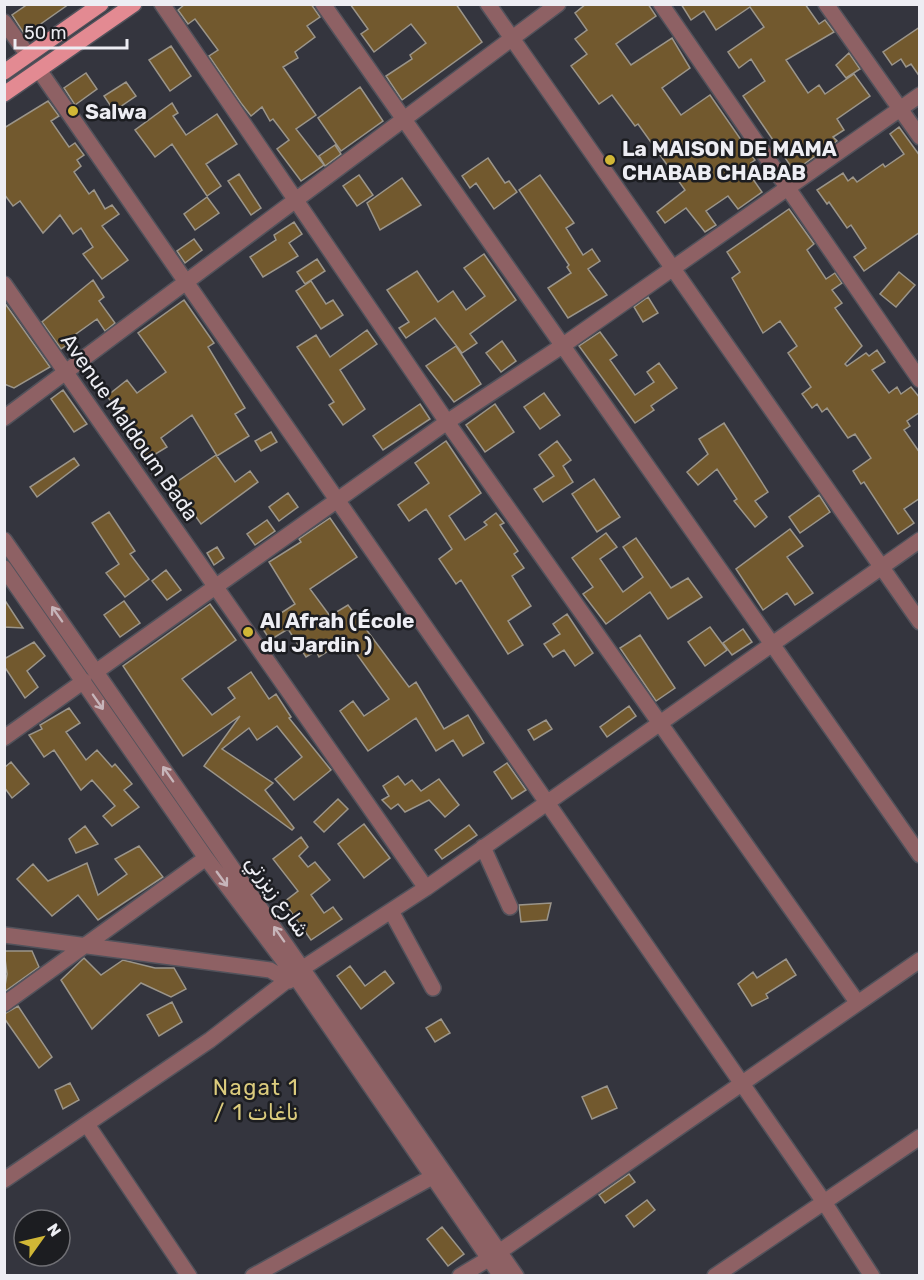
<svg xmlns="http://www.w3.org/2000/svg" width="924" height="1280" font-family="Rubik,'Noto Naskh Arabic',sans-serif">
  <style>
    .building { fill: #72592e; stroke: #9b958a; stroke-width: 1.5 }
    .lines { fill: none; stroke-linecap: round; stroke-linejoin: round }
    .minor-casing { stroke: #52525b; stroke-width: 18 }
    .major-casing { stroke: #52525b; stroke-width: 18 }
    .minor { stroke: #8e6164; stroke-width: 15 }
    .major { stroke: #e38a92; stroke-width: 15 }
    .oneway { stroke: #c7b5ba }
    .poi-dot { fill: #d1b736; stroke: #1c1d21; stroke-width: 2 }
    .labels { text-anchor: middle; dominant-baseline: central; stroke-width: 5; stroke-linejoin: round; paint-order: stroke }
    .poi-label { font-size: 21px; font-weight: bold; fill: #ededf3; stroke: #1c1d21; text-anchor: start }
    .street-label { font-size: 21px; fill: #ededf3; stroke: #1c1d21 }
    .neighbourhood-label { font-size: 22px; letter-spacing: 1.5px; fill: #dbcb7d; stroke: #1c1d21 }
  </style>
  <rect width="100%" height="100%" fill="#34353e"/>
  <path class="building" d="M28,4H69L25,35L12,15Z
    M185,4H311L320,17L307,26L315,37L295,52L298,58L283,67L316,115L296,129L324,165L301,181L277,149L289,140L273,119L270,121L262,107L251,116L241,103L209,56L218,50L195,19L188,24L178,10Z
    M350,4H456L482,42L402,100L386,76L412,59L410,55L426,43L411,24L374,52L361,34L368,29Z
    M586,4H648L656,16L616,44L631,65L672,38L690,68L662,88L681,115L710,95L755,160L751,163L756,170L750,175L762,192L738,209L728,196L706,211L716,225L705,232L686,208L665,223L657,212L685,190L638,124L635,126L612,95L599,104L571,66L587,54L575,39L587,30L575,13Z
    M681,4H805L819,24L825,20L834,32L786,60L808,93L819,85L825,94L854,74L870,96L837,119L844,130L833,137L837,141L794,171L743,96L765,81L751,59L739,68L728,52L764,27L750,7L716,30L704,11L691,20Z
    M920,27V77L911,64L906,67L901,59L892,65L883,52Z
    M171,46L191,76L170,91L149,60Z
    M849,53L860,69L846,78L836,65Z
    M86,73L97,89L75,105L64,88Z
    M126,82L136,96L114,111L104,96Z
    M360,87L383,121L341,151L318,118Z
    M48,101L59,116L51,121L69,147L75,143L84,155L77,160L81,166L74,172L89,194L94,190L105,209L112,205L119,214L102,226L128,260L102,279L83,254L93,247L81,228L73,234L60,215L43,233L20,201L13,206L4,194V128Z
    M172,103L178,113L173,116L186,135L217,114L237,144L206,164L221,186L207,196L172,144L155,157L135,130Z
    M899,127L920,156V232L864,271L854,257L866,248L851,225L847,228L829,202L827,204L817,190L843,173L848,181L853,177L857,182L883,164L885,167L904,154L890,134Z
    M335,145L341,154L325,166L319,156Z
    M488,158L505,183L509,181L517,192L494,209L476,183L470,188L462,176Z
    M239,174L261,208L251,215L228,181Z
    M359,175L373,195L357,206L343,186Z
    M540,175L574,223L566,228L583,255L592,249L600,261L588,269L607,295L568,318L548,288L571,273L567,267L569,265L519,190Z
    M402,178L421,205L380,230L367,203Z
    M207,197L219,213L195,230L184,214Z
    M789,209L814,244L807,250L826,279L835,273L842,283L832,290L842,303L835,308L862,346L845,364L847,366L866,353L869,356L877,350L885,362L872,370L889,393L897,387L901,394L911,387L920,398V412L907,421L910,426L904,430L920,453V498L904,509L914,523L898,534L864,482L861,484L853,471L871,458L855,434L848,438L827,408L822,412L817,404L812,408L802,394L811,387L788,353L797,346L780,321L763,333L732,278L740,272L727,252Z
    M294,222L302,234L289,243L298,256L263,277L250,257L276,240L274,235Z
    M194,239L202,250L185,263L177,251Z
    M484,254L516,300L470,334L477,343L462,353L435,318L406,338L399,328L409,322L387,290L417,271L438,302L453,291L466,310L485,296L464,268Z
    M317,259L325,271L305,284L297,272Z
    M899,272L915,285L896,307L880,294Z
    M93,280L104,297L99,301L115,323L105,331L97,319L76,334L78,338L61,349L42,322Z
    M311,281L326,304L333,300L343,315L321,329L296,291Z
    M648,297L658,313L643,322L634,307Z
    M184,300L214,343L208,347L245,408L235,414L249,436L217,456L192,415L161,438L167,447L144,461L134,444L138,441L107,396L127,380L137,393L166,372L138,333Z
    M4,302L50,367L14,388L4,384Z
    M367,330L377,344L340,370L365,409L343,425L329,405L334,402L297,347L316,335L330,357Z
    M600,332L617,355L610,360L635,395L654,382L647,372L659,363L677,388L651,406L654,410L635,423L579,346Z
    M502,341L516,361L501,372L486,353Z
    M456,346L481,384L454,402L426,366Z
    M63,390L87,424L74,432L51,399Z
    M544,393L560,415L540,429L524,407Z
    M420,404L430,419L383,450L373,436Z
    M495,404L514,432L485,452L466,425Z
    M724,423L768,492L755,501L767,517L755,527L734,501L737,499L717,469L698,485L687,472L708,454L699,439Z
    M271,432L277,442L261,451L255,441Z
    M446,441L481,493L449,516L465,540L487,525L484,522L496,513L504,523L500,525L518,551L514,554L524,568L512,576L531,606L508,621L523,645L508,654L461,580L456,584L439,559L452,549L426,509L409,521L398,505L429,483L415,463Z
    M557,441L571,460L563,466L573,482L543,502L534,489L554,476L539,455Z
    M216,455L235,482L250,471L258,482L201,524L182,497L176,501L168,488Z
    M74,458L79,465L37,497L30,487Z
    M594,479L620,517L597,532L572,494Z
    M288,493L298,507L279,521L269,507Z
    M819,495L830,512L800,533L789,517Z
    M109,512L135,551L130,554L149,579L125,597L106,573L119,564L92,523Z
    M330,518L357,557L310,589L330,616L348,605L409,687L416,682L444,729L468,715L484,743L463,756L453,740L436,751L416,718L368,751L340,711L353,701L364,716L389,699L351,646L341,653L336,646L319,657L316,651L306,657L288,629L270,640L261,626L295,604L269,562L301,542L299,539Z
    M267,520L275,531L255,545L247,534Z
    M790,529L803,546L787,557L813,593L795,605L787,593L763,610L736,569Z
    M606,533L617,547L600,559L623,592L643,577L623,547L636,538L671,588L688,578L702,597L668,619L650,592L606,624L583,594L593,587L572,558Z
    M217,547L224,558L214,565L207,553Z
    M166,570L181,590L167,600L152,581Z
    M4,599L23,628L4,627Z
    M124,601L140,623L120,637L104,615Z
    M210,604L236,640L182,679L212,715L235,698L228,688L251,672L269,699L276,694L291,717L289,718L331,770L294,800L275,779L302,757L277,726L257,740L249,728L222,749L273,783L265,790L294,828L292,830L204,766L240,716L183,756L123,666Z
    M567,614L593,653L575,666L564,650L553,657L544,644L560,634L553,624Z
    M710,627L727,650L705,666L688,642Z
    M743,629L752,642L732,655L723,643Z
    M640,635L675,688L656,701L620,648Z
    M34,642L45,656L27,671L38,687L25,698L4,666V659Z
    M629,706L636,716L607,737L600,727Z
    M69,708L80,723L66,732L86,760L97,750L112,767L115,764L132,784L124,790L139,807L112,826L103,816L115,806L92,780L81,790L54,750L44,757L29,735L42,729L40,725Z
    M546,720L552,729L534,740L528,730Z
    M11,762L29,784L12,798L4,787V768Z
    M507,763L526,790L512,799L494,772Z
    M398,776L405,785L412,780L421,791L439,779L459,805L445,817L429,800L405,812L398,804L391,809L382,800L389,796L383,786Z
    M338,799L348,809L324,832L314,822Z
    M364,824L390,858L364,878L338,844Z
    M469,825L477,835L442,859L435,850Z
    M85,826L98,844L76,853L69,839Z
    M301,837L308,847L299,856L308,867L315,862L330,880L311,895L324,913L333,907L342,919L311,940L284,902L298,891L273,859Z
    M139,846L163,877L98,920L78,895L52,916L17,879L33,864L48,881L87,863L98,895L127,874L115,859Z
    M551,903L547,920L521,922L519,905Z
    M4,951H32L39,967L4,992L7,974Z
    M84,958L101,975L123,960L155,968H174L186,989L171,997L141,983L92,1029L61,980Z
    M786,959L796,975L766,994L768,998L752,1006L738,984L753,972L757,978Z
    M350,966L365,986L385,971L394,983L361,1009L337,976Z
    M172,1002L182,1022L159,1036L147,1015Z
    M18,1006L52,1057L39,1068L4,1018V1014Z
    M441,1019L450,1033L435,1042L426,1028Z
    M70,1083L79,1100L63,1109L55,1090Z
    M607,1086L617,1108L592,1119L582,1097Z
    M629,1174L635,1182L605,1203L599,1195Z
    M647,1200L655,1210L634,1227L626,1216Z
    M442,1227L464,1254L448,1266L427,1239Z"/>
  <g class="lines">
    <g class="minor-casing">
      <path id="minor" d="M162,4L447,422L857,1002
        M323,4L920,855
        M488,4L920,622
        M661,4L920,380
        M826,4L920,137
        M4,22L28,55
        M39,70L824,1202L872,1276
        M4,284L426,888
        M4,418L558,4
        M4,540L516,1276
        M4,568L206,858L295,976L501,1276
        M97,671L447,422L562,346L920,95
        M4,738L84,681
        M483,847L510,907
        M391,911L433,988
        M4,935L270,970L289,981
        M4,1004L206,858
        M88,1126L189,1276
        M4,1180L210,1040L303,968L426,888L920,540
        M499,1252L920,960
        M253,1276L432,1177
        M460,1276L490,1258
        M715,1276L920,1137"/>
    </g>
    <g class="major-casing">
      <path id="major" d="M4,72L101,4
        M4,94L134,4"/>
    </g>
    <use href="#minor" class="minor"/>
    <use href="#major" class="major"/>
  </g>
  <defs><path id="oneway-shaft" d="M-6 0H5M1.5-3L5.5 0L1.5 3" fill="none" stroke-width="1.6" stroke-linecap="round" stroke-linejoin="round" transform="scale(1.5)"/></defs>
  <g class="oneway">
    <use href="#oneway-shaft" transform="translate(57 614) rotate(-125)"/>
    <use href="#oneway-shaft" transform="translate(98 702) rotate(55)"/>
    <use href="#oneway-shaft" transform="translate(168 774) rotate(-125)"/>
    <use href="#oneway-shaft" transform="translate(222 879) rotate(54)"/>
    <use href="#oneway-shaft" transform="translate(279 934) rotate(-125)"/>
  </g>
  <g class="poi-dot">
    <circle cx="73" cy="111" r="6"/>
    <circle cx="610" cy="160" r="6"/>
    <circle cx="248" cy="632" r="6"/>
  </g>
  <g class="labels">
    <g class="poi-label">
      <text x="85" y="111">Salwa</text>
      <text x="622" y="148">La MAISON DE MAMA<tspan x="622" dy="24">CHABAB CHABAB</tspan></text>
      <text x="260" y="620">Al Afrah (École<tspan x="260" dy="24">du Jardin )</tspan></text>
    </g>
    <g class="street-label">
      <text transform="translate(130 427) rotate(55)">Avenue Maldoum Bada</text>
      <text transform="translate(278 896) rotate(55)">شارع زيزرتي</text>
    </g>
    <g class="neighbourhood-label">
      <text x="256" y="1087">Nagat 1<tspan x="256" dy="25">/ ناغات 1</tspan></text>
    </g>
  </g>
  <rect width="924" height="1280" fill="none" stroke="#ededf3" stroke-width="12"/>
  <g transform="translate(42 1238) rotate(56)"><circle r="28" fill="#1c1d21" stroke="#707075" stroke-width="1.5"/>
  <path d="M0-4.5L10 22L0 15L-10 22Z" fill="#d1b736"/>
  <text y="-9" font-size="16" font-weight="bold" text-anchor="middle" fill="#ededf3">N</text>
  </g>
  <path d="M15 39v9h112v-9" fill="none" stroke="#ededf3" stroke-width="3"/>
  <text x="24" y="39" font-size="18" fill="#ededf3" stroke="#1c1d21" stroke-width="4.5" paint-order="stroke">50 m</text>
</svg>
